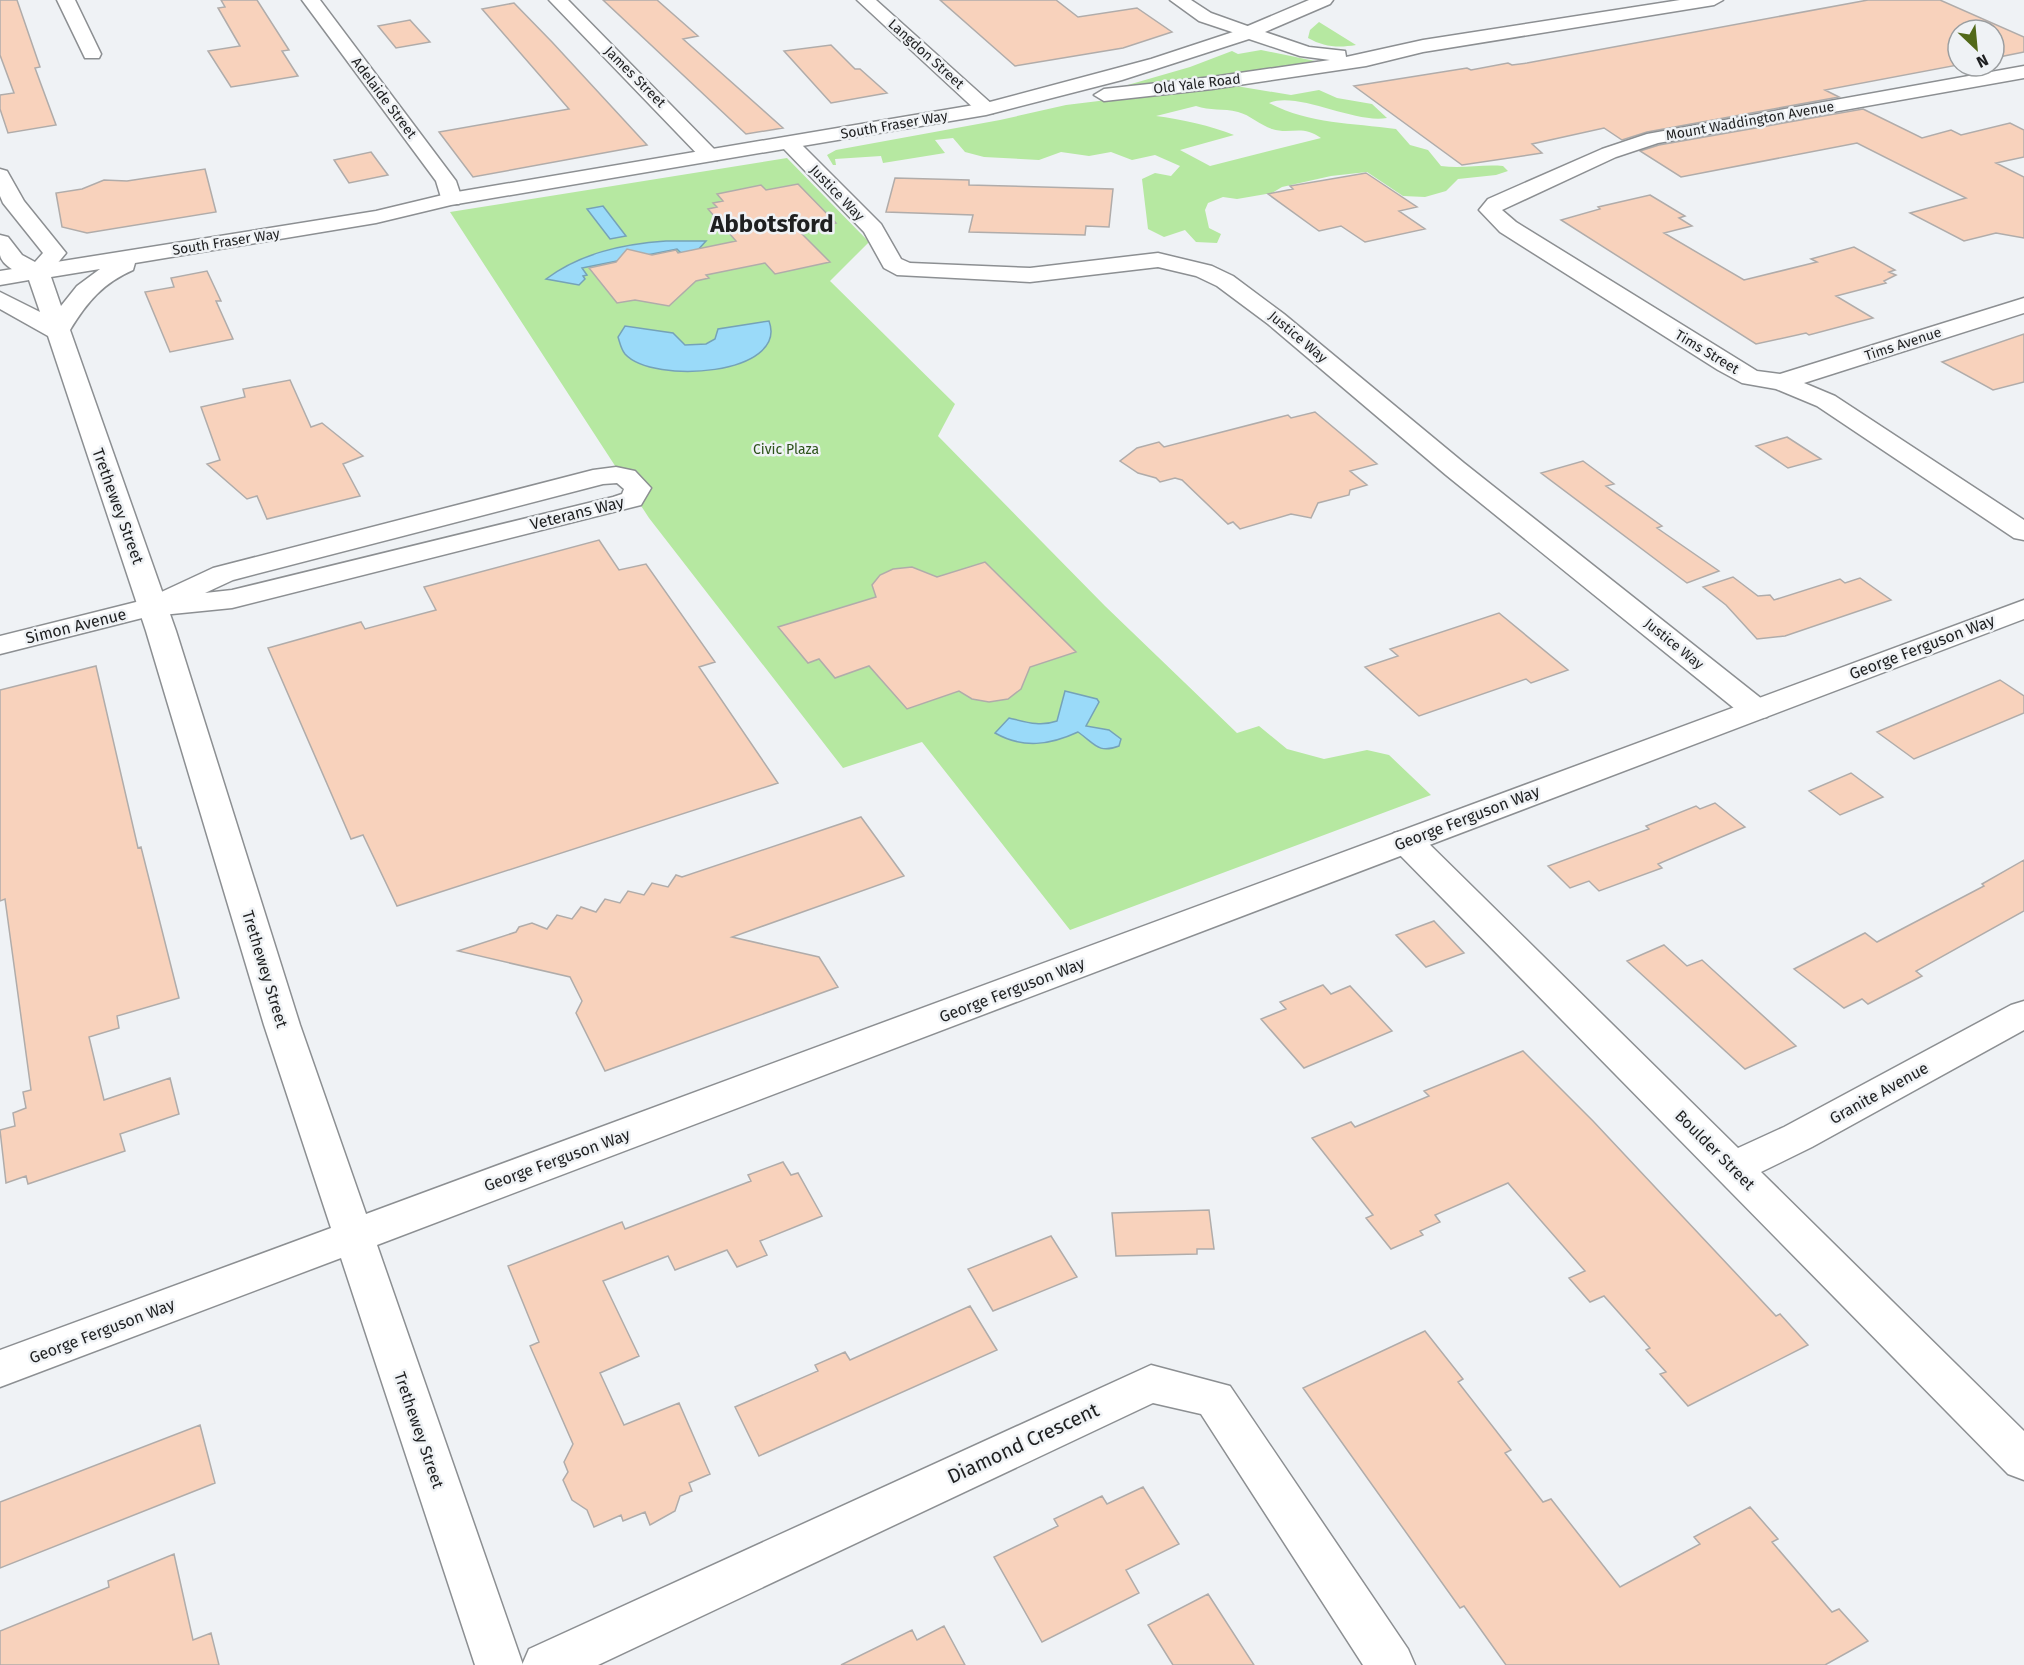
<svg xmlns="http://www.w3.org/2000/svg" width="2024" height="1665" font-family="'Fira Sans',sans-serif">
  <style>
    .green { fill: #b6e8a1; fill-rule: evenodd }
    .water { fill: #9adaf9; stroke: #75a2b8; stroke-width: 1.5 }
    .building { fill: #f8d2bc; stroke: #b0acaa; stroke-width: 1.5 }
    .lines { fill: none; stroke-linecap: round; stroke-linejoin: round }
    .minor-casing { stroke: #8c8f92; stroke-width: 3 }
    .tertiary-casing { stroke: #8c8f92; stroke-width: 3 }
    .secondary-casing { stroke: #8c8f92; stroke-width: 3 }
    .minor { fill: #fff; fill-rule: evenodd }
    .tertiary { fill: #fff; fill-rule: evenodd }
    .secondary { fill: #fff; fill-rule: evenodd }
    .labels { text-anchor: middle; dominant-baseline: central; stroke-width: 5; stroke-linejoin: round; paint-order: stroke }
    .far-street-label { font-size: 14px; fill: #1e1f20; stroke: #eff2f5 }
    .far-park-label { font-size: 14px; fill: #2c5219; stroke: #eff2f5 }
    .street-label { font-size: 16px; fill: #1e1f20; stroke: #eff2f5 }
    .near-street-label { font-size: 20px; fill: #1e1f20; stroke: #eff2f5 }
    .far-town-label { font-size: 24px; font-weight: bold; fill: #1e1f20; stroke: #eff2f5 }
  </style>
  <rect width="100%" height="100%" fill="#eff2f5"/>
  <path class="green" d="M1319,22L1356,45C1338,48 1324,47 1308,38L1310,30Z
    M1261,50L1325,63L1107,91L1190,67L1232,51L1238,54Z
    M1230,85L1291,95L1319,90L1337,98L1372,104L1387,118C1354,124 1298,91 1269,103C1309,124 1352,123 1396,129L1410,145L1428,150L1441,166C1463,169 1482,164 1503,166L1508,171L1496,175L1458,179L1446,191L1425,197L1403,196L1367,172L1331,176L1282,187L1272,193L1237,199L1223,197L1208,203L1205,210L1209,228L1221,234L1217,243L1196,242L1185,230L1164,237L1148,229L1142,179L1155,173L1171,176L1180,166L1155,155L1132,160L1111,152L1089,156L1061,152L1039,160L984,157L965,152L953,138L935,140L945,153L883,163L881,156L835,159L836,165H833L827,155L836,150L1000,120L1066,105ZM1196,106C1210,111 1223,108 1238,112C1250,115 1260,125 1272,129C1291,135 1302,124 1321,138L1210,166L1180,150L1234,135C1212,126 1180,119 1156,116Z
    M787,158L869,242L830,281L955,404L938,436L1105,606L1237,733L1259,726L1287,749L1324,759L1367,750L1389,755L1431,795L1070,930L922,742L843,768L649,518L450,212Z"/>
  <path class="water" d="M603,206L626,236L610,239L587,209Z
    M666,241H706L695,253L683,255L677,249L582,268L587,275L583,276L585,279L579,285L546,279C581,253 623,244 666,241Z
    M769,321C789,375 653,385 625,354C621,349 620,343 618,337L625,326L673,333L685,345L706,344L715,339L718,329Z
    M1065,691L1097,699L1099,702L1086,726L1109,730L1121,739L1119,746C1098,754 1095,744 1078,732C1050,745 1023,749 995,733L1009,718C1026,722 1040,727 1057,721Z"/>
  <path class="building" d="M0,0H17L40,67L35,68L56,125L8,133L0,109V95L14,93L0,55Z
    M221,0H257L289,50L282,51L298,76L231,87L208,51L240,46L218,8L225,7Z
    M603,0H657L698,36L683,39L783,128L746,134Z
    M940,0H1056L1078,17L1137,8L1172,32L1123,48L1015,66Z
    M1868,0H1940L2024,37V52L1994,58V30H1958V65L1825,90L1839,97L1647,132L1622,140L1604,128L1532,144L1542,153L1462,165L1354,86L1467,68L1471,70L1508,63L1512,65L1527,63Z
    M514,3L552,42L647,145L473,177L439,132L569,109L482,9Z
    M410,20L430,42L396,48L378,26Z
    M831,45L855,69H860L887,93L831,103L784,51Z
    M1863,109L1922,138L1951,130L1961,135L2010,123L2024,130V157L1996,163L2024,177V238L1996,233L1964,241L1910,213L1966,198L1857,143L1681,177L1640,151L1659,145Z
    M371,152L388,175L349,183L334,160Z
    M205,169L216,212L87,233L62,227L56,193L82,189L104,180L127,181Z
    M1366,173L1417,207L1399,211L1425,229L1365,242L1341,226L1319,231L1268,194L1293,189L1290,186Z
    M895,178L969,180V185L1113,189L1109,227L1086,226L1085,235L969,232L973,215L886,212Z
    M798,184L836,223L799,231L830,262L775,274L765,263L706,275L709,278L696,281L669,306L635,300L617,303L589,268L616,262L627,249L652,255L676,250L678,253L736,241L708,209L717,207L713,203L723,201L717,194L761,185L766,190Z
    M1650,195L1685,216L1679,218L1692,226L1664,233L1744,280L1817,262L1811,259L1854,247L1895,270L1889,272L1896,275L1884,281L1886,283L1836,296L1873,318L1809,335L1806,333L1756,344L1561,220L1600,209L1598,207Z
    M207,271L221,301H216L233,339L170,352L145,292L174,287L171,278Z
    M2024,334V382L1993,390L1942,362Z
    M290,380L311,427L322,423L363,456L343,464L360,496L267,519L257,496L247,499L207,464L220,460L201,407L245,397L243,389Z
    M1315,412L1377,464L1350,471L1367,485L1350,490L1349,495L1318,503L1311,518L1291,514L1240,529L1233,522L1228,524L1182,480L1175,478L1160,482L1156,478L1138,473L1120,461L1137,448L1159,442L1164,447L1288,415L1291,418Z
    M1787,437L1821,459L1788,468L1756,446Z
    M1583,461L1614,484L1606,486L1662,526L1657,528L1719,571L1687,583L1541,473Z
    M599,540L619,570L646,564L715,662L699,667L778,783L397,906L363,835L351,839L268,648L361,622L365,629L436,610L424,587Z
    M985,562L1076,652L1030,667L1021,689L1008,699L989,702L972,699L959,691L907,709L869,666L835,678L819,659L808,663L778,627L876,597L872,585L880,575L893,569L912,567L937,577Z
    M1733,577L1758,596L1770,595L1774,600L1840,579L1845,583L1860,578L1891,600L1785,636L1757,639L1726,605L1703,587Z
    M1499,613L1568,670L1531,683L1526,679L1419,716L1365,667L1398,656L1390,649Z
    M96,666L138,848L141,847L179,998L117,1016L119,1028L89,1037L104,1100L170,1078L179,1114L120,1134L125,1151L28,1184L26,1176L6,1183L0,1130L15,1126L13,1113L26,1108L23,1092L31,1090L5,899L0,901V690Z
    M2000,680L2024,696V713L1914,759L1877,732Z
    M1851,773L1883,797L1840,815L1809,791Z
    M1715,803L1745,827L1658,864L1662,868L1599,891L1589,881L1570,888L1548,866L1649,829L1646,826L1696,806L1700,809Z
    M861,817L904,876L732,937L819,957L838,987L605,1071L576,1013L582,1001L570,977L458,951L516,932L519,927L532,923L547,929L557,915L572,919L581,907L596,912L605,899L620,903L628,891L644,895L652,883L668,887L676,875L682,877Z
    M2024,860V911L1916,971L1922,976L1868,1004L1862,999L1844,1008L1794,969L1865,933L1877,942L1984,886L1982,884Z
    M1434,921L1464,953L1426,967L1396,935Z
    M1664,945L1687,966L1702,960L1796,1046L1745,1069L1627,961Z
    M1323,985L1331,994L1350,986L1392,1031L1304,1068L1261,1019L1286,1009L1280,1002Z
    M1523,1051L1593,1121L1776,1316L1780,1314L1808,1345L1688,1406L1660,1374L1666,1372L1646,1350L1650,1348L1604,1296L1590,1302L1569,1278L1585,1271L1508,1183L1435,1215L1440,1222L1420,1231L1423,1235L1391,1249L1366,1218L1373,1215L1312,1138L1351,1122L1355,1127L1429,1096L1424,1091Z
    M783,1162L791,1175L798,1173L822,1216L760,1241L767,1255L737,1267L727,1250L675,1270L668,1256L603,1281L639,1356L600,1373L624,1425L679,1403L710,1474L689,1483L692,1491L680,1496L675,1511L650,1525L645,1512L623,1521L621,1515L594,1527L587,1510L572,1500L563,1480L568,1472L564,1462L573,1444L530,1346L539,1342L508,1266L622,1222L625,1229L751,1181L748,1175Z
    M1209,1210L1214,1249H1197V1254L1116,1256L1112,1213Z
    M1051,1236L1077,1277L993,1311L968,1269Z
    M970,1306L997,1350L759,1456L735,1407L818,1371L815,1365L845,1352L850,1360Z
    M1425,1331L1463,1379L1458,1382L1511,1450L1505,1453L1543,1502L1551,1499L1620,1587L1700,1544L1694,1537L1750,1507L1778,1539L1772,1542L1832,1612L1839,1609L1868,1641L1825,1665H1506L1464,1606L1460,1608L1303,1388Z
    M200,1425L215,1483L0,1568V1502Z
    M1143,1487L1179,1544L1126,1570L1139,1593L1042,1642L994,1557L1058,1526L1054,1519L1102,1496L1107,1504Z
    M174,1554L193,1640L211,1633L219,1665H0V1631L109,1587L108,1581Z
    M1208,1594L1254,1665H1173L1148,1625Z
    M944,1626L965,1665H841L912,1630L917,1640Z"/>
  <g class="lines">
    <g class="minor-casing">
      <path id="minor" d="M57,0H75L101,54L99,58H85Z
        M302,0H320L456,181L462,199L459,204H443L436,181Z
        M549,0H568L717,152L720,156L717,160H703Z
        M857,0H876L993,105L996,109L993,113H979Z
        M1170,0H1191L1211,13L1253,28L1256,32L1247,37L1199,21Z
        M2024,66V78L1658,143L1616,157L1502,210L1516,222L1757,371L1780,374L2024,298V313L1804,383L1835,396L2024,520V540L2014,538L1817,406L1776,389L1742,383L1718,370L1500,232L1479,210L1488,199L1602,149L1647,134Z
        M789,137L796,139L881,224L901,259L910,263L1030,268L1158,253L1212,266L1233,276L1284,314L1464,463L1767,703L1771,710L1767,717L1756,719L1745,717L1446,475L1268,324L1217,286L1196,276L1158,267L1030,282L897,275L884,268L864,232L782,147L779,143L782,139Z
        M616,467L635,471L651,488L641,505L232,608L152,616L142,613L138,607L142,601L213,568L593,470ZM617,483L624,489L622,494L613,497L232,590L205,593L233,580L603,484Z
        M1406,830L1418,833L1738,1148L1784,1127L2011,1005L2024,1001V1030L1812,1147L1761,1172L2024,1431V1480L2008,1474L1394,849L1389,841L1394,833Z
        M1151,1365L1230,1386L1408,1649L1415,1665H1363L1201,1414L1153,1403L598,1665H522L529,1649Z"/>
    </g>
    <g class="tertiary-casing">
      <path id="tertiary" d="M0,169L7,171L24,201L66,253L46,277C33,280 3,270 0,255C0,249 0,241 0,235L8,237L22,255L35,262L43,253L3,203L0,196Z
        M152,598L162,601L166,607L162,613L0,654V636Z"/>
    </g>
    <g class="secondary-casing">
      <path id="secondary" d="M1309,0H1333L1330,4L1265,32L1309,47L1345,51L1346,57L1423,40L1680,0H1723L1714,5L1423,52L1366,66L1212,89L1104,101L1094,95L1104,89L1212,77L1330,60L1300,56L1249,39L1122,80L986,115L451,205L376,223L135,263L133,270C103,283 87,302 70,330L176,631L300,1025L366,1214L2024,600V619L377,1245L523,1665H475L341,1258L0,1387V1350L331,1228L264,1025L146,631L48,336L0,309V292L40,312L29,280L0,285V271L376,211L451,193L986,103L1151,59L1236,31ZM100,269L77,286L61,306L51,277Z"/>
    </g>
    <use href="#minor" class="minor"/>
    <use href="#tertiary" class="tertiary"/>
    <use href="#secondary" class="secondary"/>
  </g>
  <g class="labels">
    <g class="far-street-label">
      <text transform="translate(926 54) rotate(42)">Langdon Street</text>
      <text transform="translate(635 77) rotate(45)">James Street</text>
      <text transform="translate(1197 84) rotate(-7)">Old Yale Road</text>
      <text transform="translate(384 98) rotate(53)">Adelaide Street</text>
      <text transform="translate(1750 121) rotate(-10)">Mount Waddington Avenue</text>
      <text transform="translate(894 125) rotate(-10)">South Fraser Way</text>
      <text transform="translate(837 193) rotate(46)">Justice Way</text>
      <text transform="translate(226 242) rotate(-9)">South Fraser Way</text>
      <text transform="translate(1298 337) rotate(40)">Justice Way</text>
      <text transform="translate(1903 344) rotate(-18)">Tims Avenue</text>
      <text transform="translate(1707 352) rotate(31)">Tims Street</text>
      <text transform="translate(1674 644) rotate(39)">Justice Way</text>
    </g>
    <g class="far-park-label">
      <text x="786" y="449">Civic Plaza</text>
    </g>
    <g class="street-label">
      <text transform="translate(118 506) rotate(70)">Trethewey Street</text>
      <text transform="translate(577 513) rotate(-14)">Veterans Way</text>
      <text transform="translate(76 626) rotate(-14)">Simon Avenue</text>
      <text transform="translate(1922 647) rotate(-21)">George Ferguson Way</text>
      <text transform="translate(1467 818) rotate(-21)">George Ferguson Way</text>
      <text transform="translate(265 969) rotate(73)">Trethewey Street</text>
      <text transform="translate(1012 990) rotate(-21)">George Ferguson Way</text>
      <text transform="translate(1879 1093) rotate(-29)">Granite Avenue</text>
      <text transform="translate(1715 1150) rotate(45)">Boulder Street</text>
      <text transform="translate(557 1160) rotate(-20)">George Ferguson Way</text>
      <text transform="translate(102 1331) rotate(-21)">George Ferguson Way</text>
      <text transform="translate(419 1430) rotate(71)">Trethewey Street</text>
    </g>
    <g class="near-street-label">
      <text transform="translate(1023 1443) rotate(-25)">Diamond Crescent</text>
    </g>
    <g class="far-town-label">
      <text x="772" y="224">Abbotsford</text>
    </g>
  </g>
  <g transform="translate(1976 48) rotate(154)"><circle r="28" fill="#eff2f5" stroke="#9b9ea0" stroke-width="1.5"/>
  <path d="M0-4.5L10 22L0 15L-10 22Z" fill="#526919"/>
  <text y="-9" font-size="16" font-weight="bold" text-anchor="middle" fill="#1e1f20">N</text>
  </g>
</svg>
